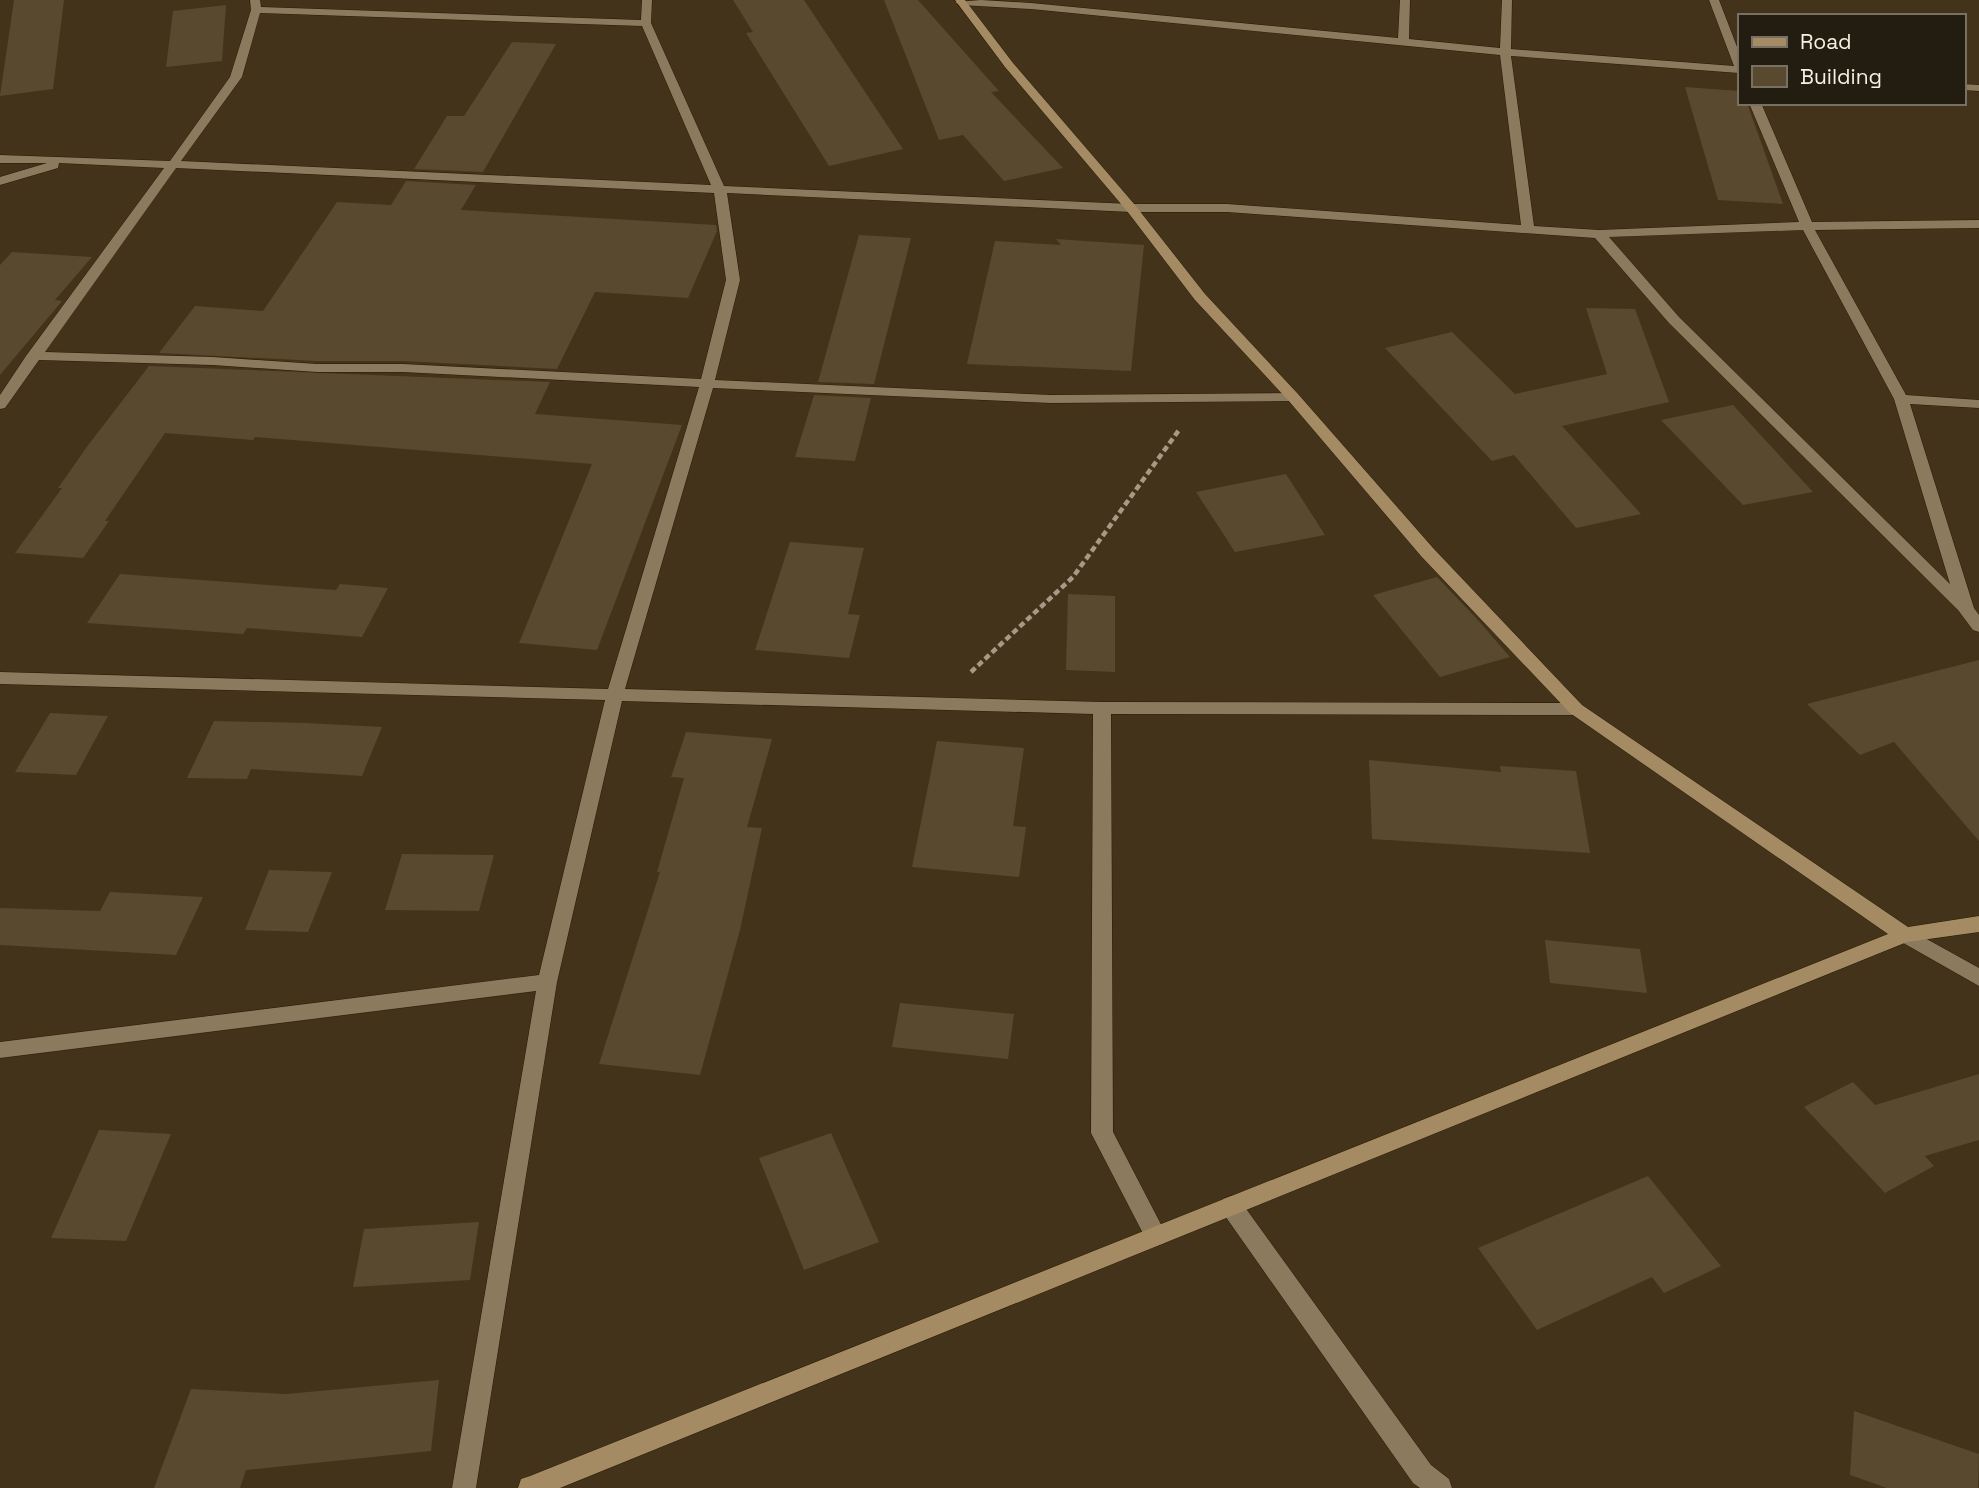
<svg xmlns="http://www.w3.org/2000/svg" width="1979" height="1488" font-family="'Space Grotesk',sans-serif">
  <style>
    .building { fill: #59492f }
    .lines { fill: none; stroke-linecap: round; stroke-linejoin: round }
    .street-casing { stroke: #291a02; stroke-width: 1 }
    .secondary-casing { stroke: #291a02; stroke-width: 1 }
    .path { stroke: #a69a86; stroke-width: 4.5; stroke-dasharray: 6 3.5; stroke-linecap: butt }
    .street { fill: #8c7a5f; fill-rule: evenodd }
    .secondary { fill: #a58b63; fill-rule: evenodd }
  </style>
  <rect width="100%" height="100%" fill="#42331a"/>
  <path class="building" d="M14,0H64L53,89L0,96Z
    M733,0H804L903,149L829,166L746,33L753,32Z
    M884,0H918L999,91L991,92L1063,168L1004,181L963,135L939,140Z
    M226,5L222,61L166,67L173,11Z
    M512,42L556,44L483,172L414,169L447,116H464Z
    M1685,87L1739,91V103H1747L1783,204L1718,200Z
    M406,181L476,185L461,210L716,225L717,231L688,298L595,292L557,369L403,361H317L159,353L195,306L263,311L337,202L391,205Z
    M859,235L911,238L874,384L818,382Z
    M1056,239L1144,245L1131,371L967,364L995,241L1061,245Z
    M12,252L92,257L55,300L62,301L0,375V265Z
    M1586,308L1635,309L1669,402L1562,426L1641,514L1576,528L1514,455L1492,461L1385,348L1452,332L1515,394L1607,374Z
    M149,366L550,382L535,414L682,425L597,650L519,643L592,464L255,437L253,440L165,433L105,521H109L83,558L15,553L62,488H58L89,444Z
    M814,395L871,398L855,461L795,457Z
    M1733,405L1813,492L1743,505L1661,420Z
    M1286,474L1325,535L1235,552L1196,492Z
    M790,542L864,548L848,614L860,615L849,658L755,650Z
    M120,574L336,590L340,584L388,588L362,637L247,628L243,634L87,623Z
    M1437,577L1477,619L1510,657L1440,677L1373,595Z
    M1068,594L1115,596V672L1066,670Z
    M1979,660V841L1894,742L1860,755L1807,704Z
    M50,713L108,716L76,775L15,772Z
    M214,721L306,723L382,727L362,776L251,769L247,779L187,778Z
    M686,732L772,739L747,827L762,828L740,930L700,1075L599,1064L660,872H657L684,778L671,777Z
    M937,741L1024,748L1013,826L1026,827L1019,877L912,867Z
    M1369,760L1501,772L1500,766L1576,771L1590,853L1372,839Z
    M402,854L494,855L479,911L385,910Z
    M269,870L332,872L308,932L245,930Z
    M110,892L203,897L176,955L0,945V908L100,911Z
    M1545,940L1640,949L1647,993L1550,983Z
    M900,1003L1014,1014L1008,1059L892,1047Z
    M1979,1074V1140L1925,1156L1934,1166L1885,1193L1804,1107L1853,1082L1875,1105Z
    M99,1130L171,1134L126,1241L51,1238Z
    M831,1133L879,1242L804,1270L759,1158Z
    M1648,1176L1721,1266L1664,1293L1652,1277L1537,1330L1478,1248Z
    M479,1222L470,1280L353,1287L364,1229Z
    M439,1380L431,1451L246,1470L240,1488H154L191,1389L286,1394Z
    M1854,1411L1979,1454L1978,1488H1887L1850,1475Z"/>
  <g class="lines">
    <g class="street-casing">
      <path id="street" d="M250,0H260L261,7L641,20L642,0H652L651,23L724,186L1131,204H1227L1521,225L1500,55L1031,9L960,5L955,2L981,0L1031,3L1398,38L1400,0H1410L1409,39L1500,48L1502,0H1512L1511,49L1734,66L1709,0H1719L1739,52V73L1511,56L1534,226L1599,230L1799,222L1749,103H1761L1812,222L1979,220V228L1815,230L1906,395L1979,400V408L1910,404L1974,608L1979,615V632L1973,630L1958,610L1669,323L1595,238L1227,212H1131L727,193L740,280L715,380L1051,395L1293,393L1300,397L1293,401L1051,403L713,388L625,689L1102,702L1576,703L1585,709L1576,715L1111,714L1113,1132L1167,1236L1164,1243L1156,1246L1148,1243L1091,1133L1093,714L622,701L557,982L476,1488H452L536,991L0,1058V1042L539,975L605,700L0,684V672L608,689L699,387L403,372H317L213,365L39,360L5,408L0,409V395L26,356L164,168L59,163L58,168L0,185V177L47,163H0V155L170,161L230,77L251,10ZM260,13L642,26L711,185L181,161L242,77ZM176,168L714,193L726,280L701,379L403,364H317L213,357L45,352ZM1803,230L1894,399L1950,584L1679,317L1609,237Z
        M1963,84L1979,85V91L1963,90Z
        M1905,927L1979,968V986L1898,940L1895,935L1898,930Z
        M1231,1196L1239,1199L1431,1465L1449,1479L1452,1488H1420L1413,1483L1223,1213L1220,1206L1223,1199Z"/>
    </g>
    <g class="secondary-casing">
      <path id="secondary" d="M955,0H965L1013,63L1135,205L1205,294L1298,394L1433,548L1582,705L1908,927L1979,916V932L1907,942L560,1488H518L521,1479L530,1476L1888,934L1570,713L1421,556L1288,400L1195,300L1127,211L1005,67Z"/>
    </g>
    <path class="path" d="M971,672L1073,577L1179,430"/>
    <use href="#street" class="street"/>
    <use href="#secondary" class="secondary"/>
  </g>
  <rect x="1738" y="14" width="228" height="91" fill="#231c11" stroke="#797064" stroke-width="2"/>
  <rect x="1752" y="37" width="35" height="10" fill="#a58b63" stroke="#797064" stroke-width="2"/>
  <text x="1800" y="49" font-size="21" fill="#f9efe0">Road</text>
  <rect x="1752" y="66" width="35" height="21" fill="#59492f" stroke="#797064" stroke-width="2"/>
  <text x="1800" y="84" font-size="21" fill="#f9efe0">Building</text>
</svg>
